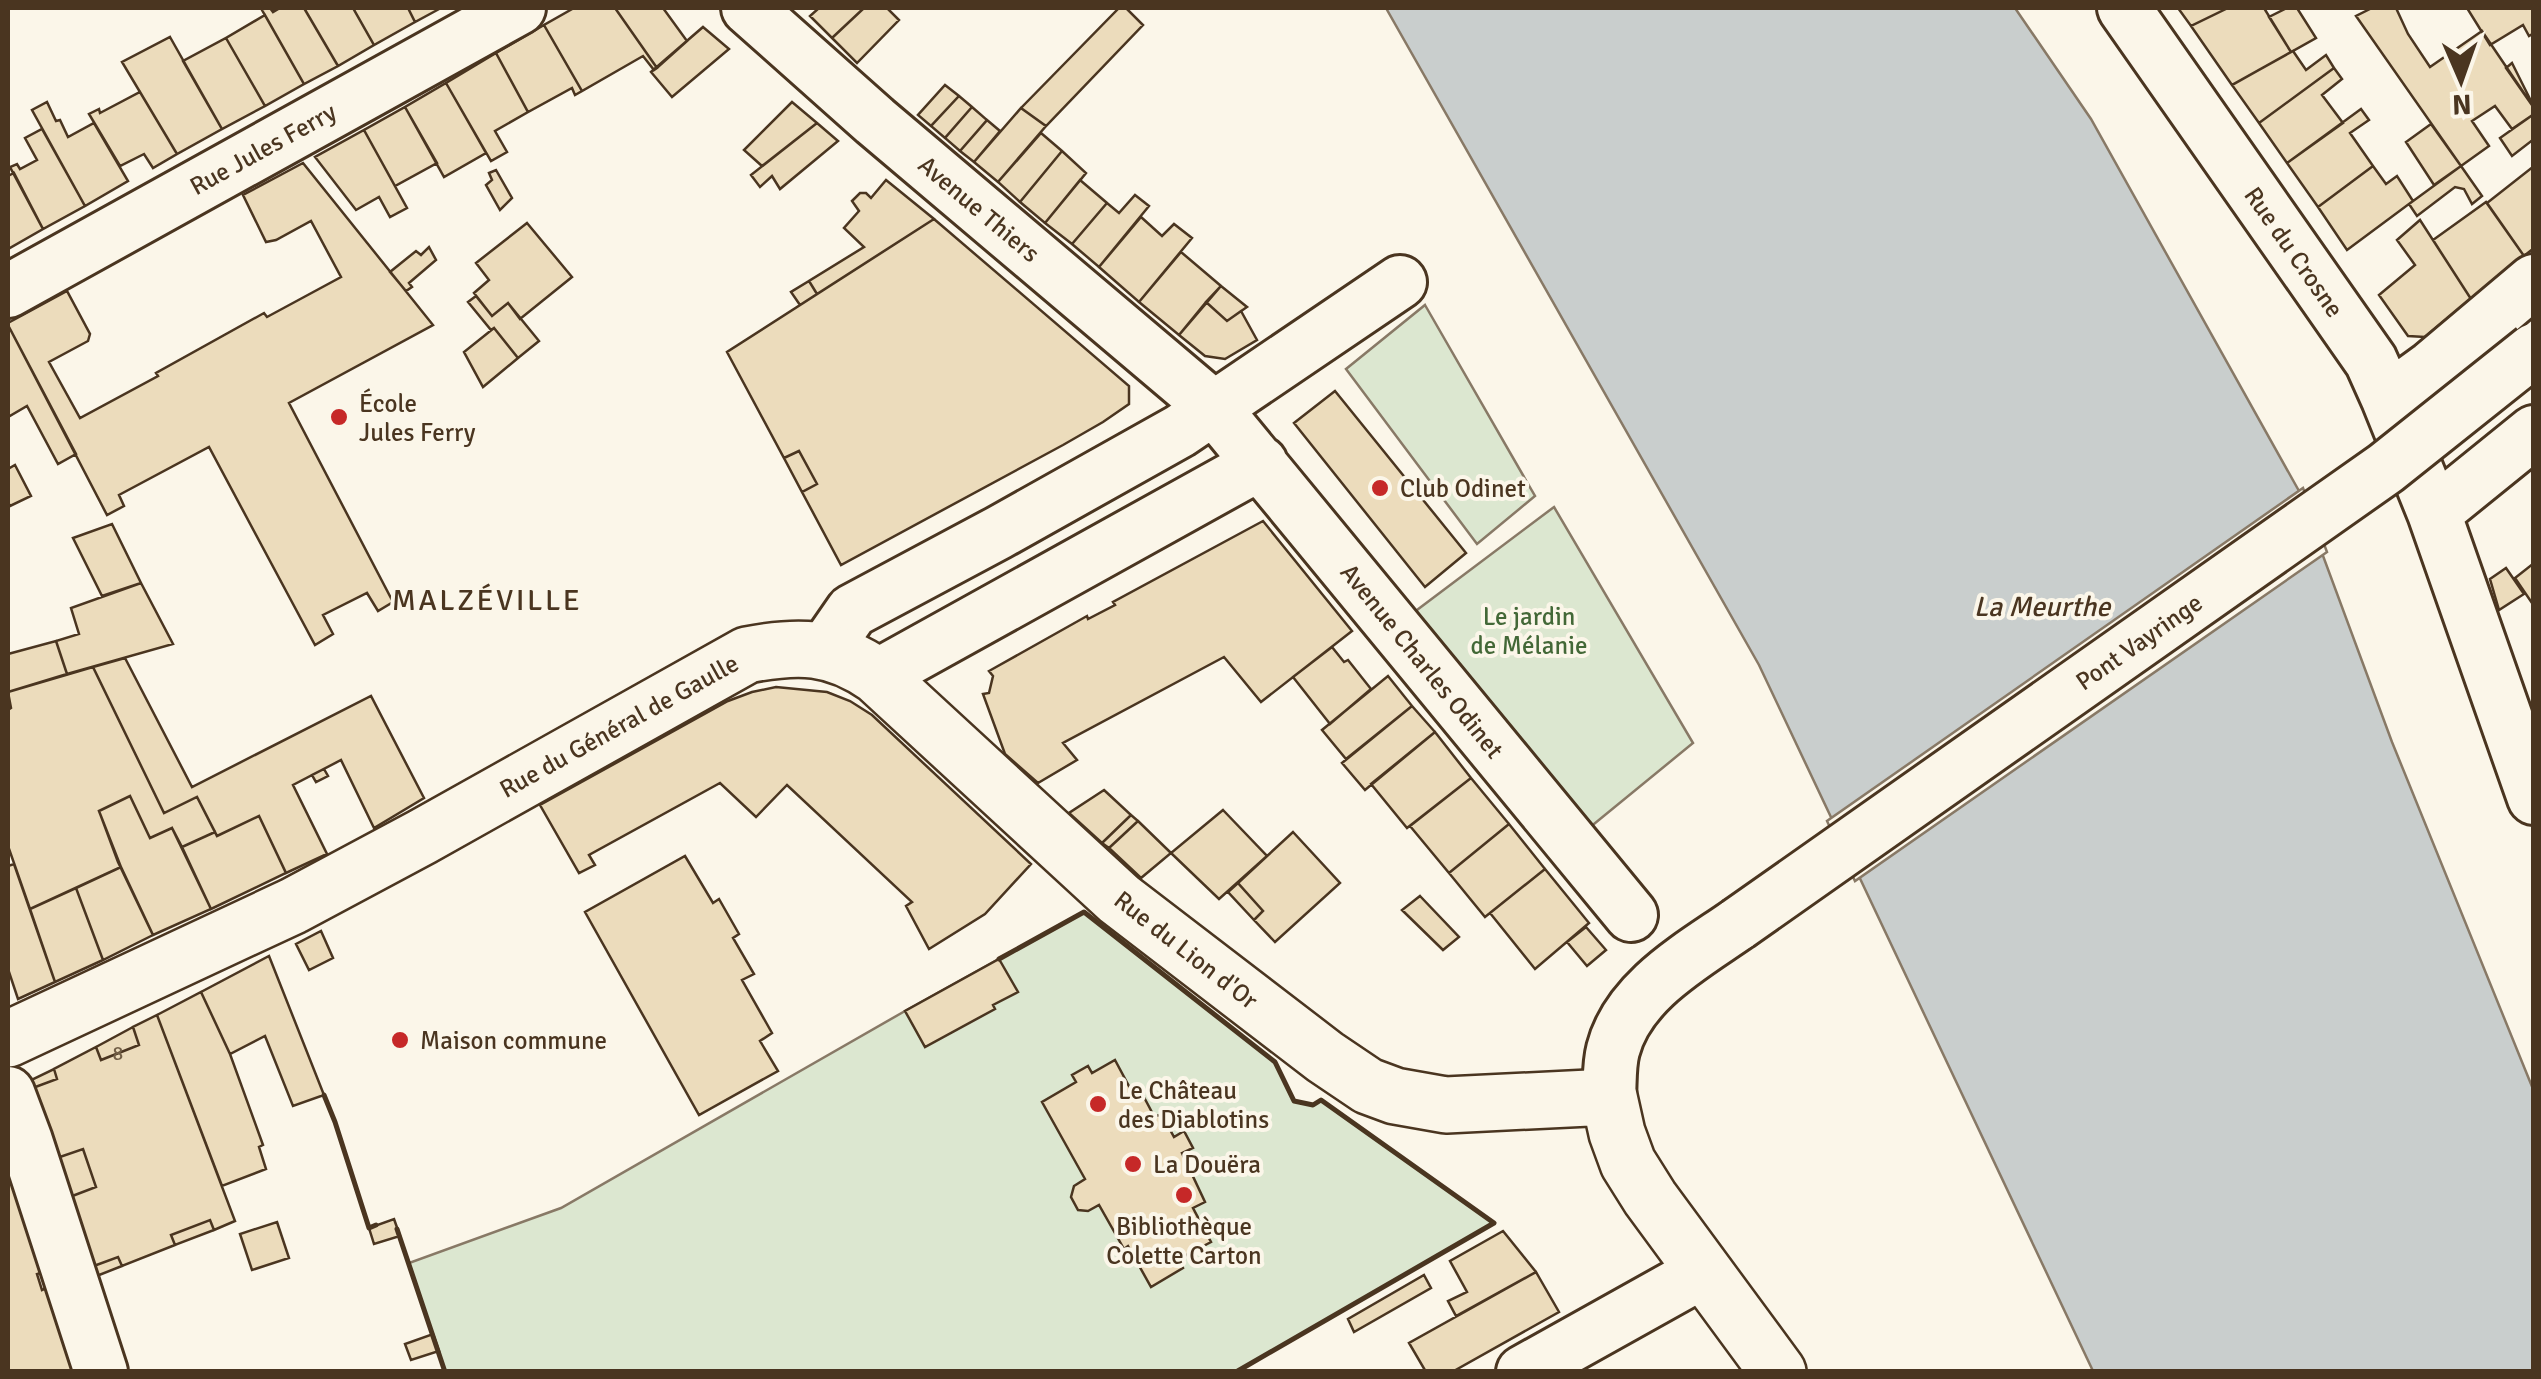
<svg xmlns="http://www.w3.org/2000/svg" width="2541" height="1379" font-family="Signika,sans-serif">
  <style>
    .green { fill: #dce7d0; stroke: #887966; stroke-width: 2.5 }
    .water { fill: #c9cecd; stroke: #887966; stroke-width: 2.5 }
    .pier { fill: #fbf6e9; stroke: #887966; stroke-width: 2.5 }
    .building { fill: #ecdcbc; stroke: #4a3520; stroke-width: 2.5 }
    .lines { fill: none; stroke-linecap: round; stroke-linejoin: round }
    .minor-casing { stroke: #4a3520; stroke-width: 58 }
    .major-casing { stroke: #4a3520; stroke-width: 60 }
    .minor { stroke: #fbf6e9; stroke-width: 52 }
    .major { stroke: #fbf6e9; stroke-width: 55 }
    .minor-bridge-casing { stroke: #4a3520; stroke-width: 58; stroke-linecap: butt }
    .minor-bridge { stroke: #fbf6e9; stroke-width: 52 }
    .wall { stroke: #4a3520; stroke-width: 5 }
    .poi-dot { fill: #c62828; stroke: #fbf6e9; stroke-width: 4 }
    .labels { text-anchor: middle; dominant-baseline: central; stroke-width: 8; stroke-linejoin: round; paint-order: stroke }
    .number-label { font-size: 20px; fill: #725f47 }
    .street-label { font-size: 25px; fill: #4a3520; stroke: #fbf6e9 }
    .poi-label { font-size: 25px; fill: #4a3520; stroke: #fbf6e9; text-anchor: start }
    .park-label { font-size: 25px; fill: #436837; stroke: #fbf6e9 }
    .water-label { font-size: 28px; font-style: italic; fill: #4a3520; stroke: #fbf6e9 }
    .quarter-label { font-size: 30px; letter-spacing: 2.5px; fill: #4a3520; stroke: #fbf6e9 }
  </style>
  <rect width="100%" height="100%" fill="#fbf6e9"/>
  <path class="green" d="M1425,305L1535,496L1477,544L1346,369Z
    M1554,507L1693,743L1583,833L1409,616Z
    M1084,912L1275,1062L1294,1101L1313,1105L1321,1100L1494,1223L1236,1372L445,1371L409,1263L561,1208L905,1011Z"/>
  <path class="water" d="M1386,8H2015L2091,119L2299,491L2392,742L2533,1089V1371H2093L1759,665Z"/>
  <path class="pier" d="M2303,488L2327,552L1855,881L1827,821Z"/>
  <path class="building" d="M266,8H270L273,12L280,8H304L338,66L304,84L262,10Z
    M304,8H353L374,45L338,66Z
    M353,8H408L415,22L374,45Z
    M408,8H441L415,22Z
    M574,8H615L657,68L654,70L643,56L582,91L544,25Z
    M615,8H663L687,41L657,68Z
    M819,8H864L832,38L810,16Z
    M864,8H887L899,20L857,63L832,38Z
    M1119,8H1126L1143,25L1046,126L1021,108Z
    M2178,8H2228L2191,26Z
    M2228,8H2264L2291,52L2232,85L2191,26Z
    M2287,8H2297L2316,38L2291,52L2269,17Z
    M2372,8H2396L2408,34L2430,67L2482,31L2534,108V114L2512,129L2495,106L2472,121L2489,146L2461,166L2356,16Z
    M2467,8H2534V33L2529,36L2523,25L2490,45Z
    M265,15L304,84L265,106L226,38Z
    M544,25L582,91L575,95L572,88L528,112L496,53Z
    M703,27L729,49L672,97L651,72Z
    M170,37L222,129L177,154L122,62Z
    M226,38L265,106L222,129L183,61Z
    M2293,51L2306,70L2326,55L2334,68L2259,123L2232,85Z
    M496,53L528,112L495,131L507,152L491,161L446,83Z
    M2512,63L2534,107V108L2506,68Z
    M2334,68L2342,79L2322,95L2343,123L2287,163L2259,123Z
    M446,83L486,153L444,177L405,107Z
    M945,85L959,96L931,126L918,115Z
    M140,92L177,154L153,168L144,154L120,166L89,114L99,109L100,113Z
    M959,96L972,107L945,138L931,126Z
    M47,102L56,121L60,120L68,137L94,123L128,181L85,206L32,110Z
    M792,102L817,123L762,166L744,150Z
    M405,107L437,163L395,186L364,130Z
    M972,107L987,120L960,151L945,138Z
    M1021,108L1046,126L998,182L974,162Z
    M2361,109L2369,120L2350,133L2373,166L2318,207L2287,163Z
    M2534,114V139L2512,156L2500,138Z
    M987,120L1000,131L974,162L960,151Z
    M817,123L838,141L780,189L772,176L760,187L751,175Z
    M2431,124L2461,166L2434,185L2406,142Z
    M42,129L85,206L43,229L10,167L17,164L20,169L37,160L25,138Z
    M364,130L407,208L390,217L379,197L356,210L315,157Z
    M1041,133L1062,151L1020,202L998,182Z
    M1062,151L1086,173L1045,223L1020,202Z
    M303,163L433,325L289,403L393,602L378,611L367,593L323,615L333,634L315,645L209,447L119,495L124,506L107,515L8,325V323L67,291L90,334L88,341L49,362L80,418L158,376L156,373L264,313L267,317L341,277L311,221L276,240L266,242L243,195Z
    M2373,166L2386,184L2397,176L2413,201L2347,250L2318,207Z
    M2461,166L2482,196L2472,204L2464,189L2455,187L2417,216L2409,204Z
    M2534,166V248L2524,256L2487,203Z
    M496,170L512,198L500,210L486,185L492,180L489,173Z
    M14,173L43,229L8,249V176Z
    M886,180L934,219L817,294L809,281L864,247L844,228L859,211L852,201L860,193H866L871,198Z
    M1080,180L1107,203L1072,244L1045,223Z
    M1135,195L1149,206L1099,267L1072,244L1107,203L1119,213Z
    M2486,202L2524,256L2471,299L2433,240Z
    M1141,217L1162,236L1174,224L1192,238L1139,302L1099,267Z
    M934,219L1129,386V404L1103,422L1063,445L841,565L802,492L817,484L799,451L784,458L727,352Z
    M2420,220L2471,299L2425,337L2408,336L2379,295L2415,265L2397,240Z
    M527,223L572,277L520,319L508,303L492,316L474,293L489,280L476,263Z
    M429,247L436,260L409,283L412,287L406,291L390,272L416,251L421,255Z
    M1181,252L1221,286L1179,335L1139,302Z
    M809,281L817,294L800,305L791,292Z
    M1221,286L1247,307L1227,321L1206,302Z
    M476,296L492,316L508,303L539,341L518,358L494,328L491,330L468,302Z
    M1206,302L1227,321L1241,311L1257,340L1225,359L1205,356L1179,335Z
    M8,325L76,454L58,464L27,406L8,417Z
    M494,328L518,358L483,387L464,352Z
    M1335,391L1466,553L1425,587L1294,423Z
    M799,451L817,484L802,492L784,458Z
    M15,465L31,496L10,506L8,502V469Z
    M1263,521L1352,631L1261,702L1224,657L1063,743L1077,760L1038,783L1005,754L983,694L989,693L993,676L989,671L1087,616L1088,619L1115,605L1113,602Z
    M112,524L141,583L102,596L73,538Z
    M2534,563V606L2515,578Z
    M2506,568L2524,594L2499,610L2490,579Z
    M141,583L173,644L67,674L56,641L79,634L71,608Z
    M56,641L67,674L8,692V654Z
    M1332,647L1344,662L1348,660L1371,689L1330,724L1293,677Z
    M125,658L192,787L371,696L424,798L374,828L341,760L293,785L327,854L286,873L259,816L217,836L197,797L164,813L93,667Z
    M93,667L164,813L197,797L215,832L182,847L172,828L150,838L130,796L99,811L121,867L30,909L8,846V710L11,708L8,692Z
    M1388,676L1412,706L1346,759L1322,730Z
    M776,687L827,692L850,701L872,715L1031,864L985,914L929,949L906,906L912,902L787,785L756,817L720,783L589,855L595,865L579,873L540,805L728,701L752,692Z
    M1412,706L1435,732L1365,790L1342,763Z
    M1435,732L1471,778L1407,828L1371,784Z
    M324,769L328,776L316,782L312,775Z
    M1471,778L1509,824L1449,873L1410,826Z
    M1104,790L1131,815L1102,843L1069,813Z
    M130,796L150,838L172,828L211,909L153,935L118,862L99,811Z
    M1223,810L1267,856L1219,899L1171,853Z
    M1131,815L1138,821L1109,848L1102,843Z
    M259,816L286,873L211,909L182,847L215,832L217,836Z
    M1138,821L1171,853L1141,878L1109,848Z
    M1509,824L1545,869L1485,917L1449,873Z
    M1293,832L1340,883L1275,942L1254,920L1263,911L1238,883Z
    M685,856L713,903L719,899L739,934L733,938L754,974L742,980L772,1033L760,1041L778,1071L699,1115L585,912Z
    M14,864L55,982L18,999L8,969V866Z
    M121,867L153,935L103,960L76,888Z
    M1545,869L1589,923L1535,969L1490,913Z
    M1238,883L1263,911L1254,920L1228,892Z
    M76,888L103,960L55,982L30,909Z
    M1420,896L1459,937L1443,950L1402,910Z
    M1586,927L1606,950L1587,966L1567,942Z
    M321,931L333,958L309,970L296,944Z
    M269,956L324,1095L293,1106L265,1036L230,1054L201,992Z
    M999,959L1018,992L993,1005L995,1009L925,1047L905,1011Z
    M201,992L230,1054L263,1145L259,1147L266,1169L222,1186L157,1015Z
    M157,1015L235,1221L214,1230L210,1220L171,1235L175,1245L122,1266L118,1257L91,1267L67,1198L96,1187L83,1149L54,1159L30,1089L57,1079L54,1069L96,1047L101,1060L139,1045L133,1027Z
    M133,1027L139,1045L101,1060L96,1047Z
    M1115,1060L1130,1088L1138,1086L1154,1116L1162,1115L1174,1137L1184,1131L1193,1148L1182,1153L1205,1202L1193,1208L1211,1242L1179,1259L1183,1268L1151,1287L1128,1246L1124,1249L1099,1205L1088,1211L1078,1210L1071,1197L1074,1186L1085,1179L1042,1102L1076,1082L1072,1075L1088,1066L1092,1073Z
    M54,1069L57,1079L30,1089L27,1082Z
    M83,1149L96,1187L67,1198L54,1159Z
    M8,1177L9,1180L16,1177L47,1271L37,1274L42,1290L51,1286L79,1372H9L8,1365Z
    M394,1219L400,1236L374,1244L369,1228Z
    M210,1220L214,1230L175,1245L171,1235Z
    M277,1222L289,1258L252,1270L240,1234Z
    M1503,1231L1536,1272L1456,1316L1448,1301L1467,1292L1450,1261Z
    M118,1257L122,1266L94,1277L91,1267Z
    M1536,1272L1559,1312L1452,1372H1426L1409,1343Z
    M1424,1275L1431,1288L1354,1332L1348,1319Z
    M433,1334L439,1351L411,1360L405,1344Z"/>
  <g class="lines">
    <g class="minor-casing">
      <path id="minor" d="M748,8L875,121L1213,407L1631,915
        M2124,8L2371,361L2388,399L2434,513L2534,798
        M8,291L519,8
        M2388,399L2432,367L2534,281
        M2434,513L2534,432
        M825,650L852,611L998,533L1180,431L1400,282
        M877,676L1261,463
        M8,1093L26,1141L101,1372
        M1609,1097C1610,1082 1609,1065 1613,1050C1628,991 1692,956 1738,924
        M1523,1372L1704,1271"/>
    </g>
    <g class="major-casing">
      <path id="major" d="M8,1039L293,906L422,837L747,655C798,645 833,645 877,676L1119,899L1325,1057L1368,1086L1395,1096L1446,1105L1609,1097L1617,1133L1628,1163L1650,1198L1778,1372"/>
    </g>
    <use href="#minor" class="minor"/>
    <use href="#major" class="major"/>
    <g class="minor-bridge-casing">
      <path id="minor-bridge" d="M1738,924L2386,468L2534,350"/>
    </g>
    <use href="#minor-bridge" class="minor-bridge"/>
    <path class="wall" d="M999,959L1084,912L1275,1062L1294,1101L1313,1105L1321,1100L1494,1223L1236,1372
      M324,1095L335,1122L369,1228L376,1225
      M397,1229L445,1372"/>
  </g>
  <g class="poi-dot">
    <circle cx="339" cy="417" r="10"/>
    <circle cx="1380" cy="488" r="10"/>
    <circle cx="400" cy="1040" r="10"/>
    <circle cx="1098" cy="1104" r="10"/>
    <circle cx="1133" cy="1164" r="10"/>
    <circle cx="1184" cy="1195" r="10"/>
  </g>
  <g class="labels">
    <g class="number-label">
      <text x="118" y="1053">8</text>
    </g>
    <g class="street-label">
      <text transform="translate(263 149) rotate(-29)">Rue Jules Ferry</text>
      <text transform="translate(979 209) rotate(40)">Avenue Thiers</text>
      <text transform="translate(2294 252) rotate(55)">Rue du Crosne</text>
      <text transform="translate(2139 642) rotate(-35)">Pont Vayringe</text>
      <text transform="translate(1422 661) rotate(51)">Avenue Charles Odinet</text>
      <text transform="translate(619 726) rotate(-29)">Rue du Général de Gaulle</text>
      <text transform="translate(1186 950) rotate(38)">Rue du Lion d'Or</text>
    </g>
    <g class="poi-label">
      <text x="359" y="403">École<tspan x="359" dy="29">Jules Ferry</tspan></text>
      <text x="1400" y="488">Club Odinet</text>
      <text x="420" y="1040">Maison commune</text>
      <text x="1118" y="1090">Le Château<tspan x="1118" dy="29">des Diablotins</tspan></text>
      <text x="1153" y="1164">La Douëra</text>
      <text x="1184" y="1226" text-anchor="middle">Bibliothèque<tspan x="1184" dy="29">Colette Carton</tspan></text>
    </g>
    <g class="park-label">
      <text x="1529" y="616">Le jardin<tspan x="1529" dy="29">de Mélanie</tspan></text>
    </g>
    <g class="water-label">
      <text x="2042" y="607">La Meurthe</text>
    </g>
    <g class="quarter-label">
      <text x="487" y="600">MALZÉVILLE</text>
    </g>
  </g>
  <rect width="2541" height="1379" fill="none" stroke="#4a3520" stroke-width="20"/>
  <g transform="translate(2461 80) rotate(178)" stroke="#fbf6e9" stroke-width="8" paint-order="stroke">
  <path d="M0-8L18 38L0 25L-18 38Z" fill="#4a3520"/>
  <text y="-15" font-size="28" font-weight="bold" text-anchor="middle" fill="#4a3520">N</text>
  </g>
</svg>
